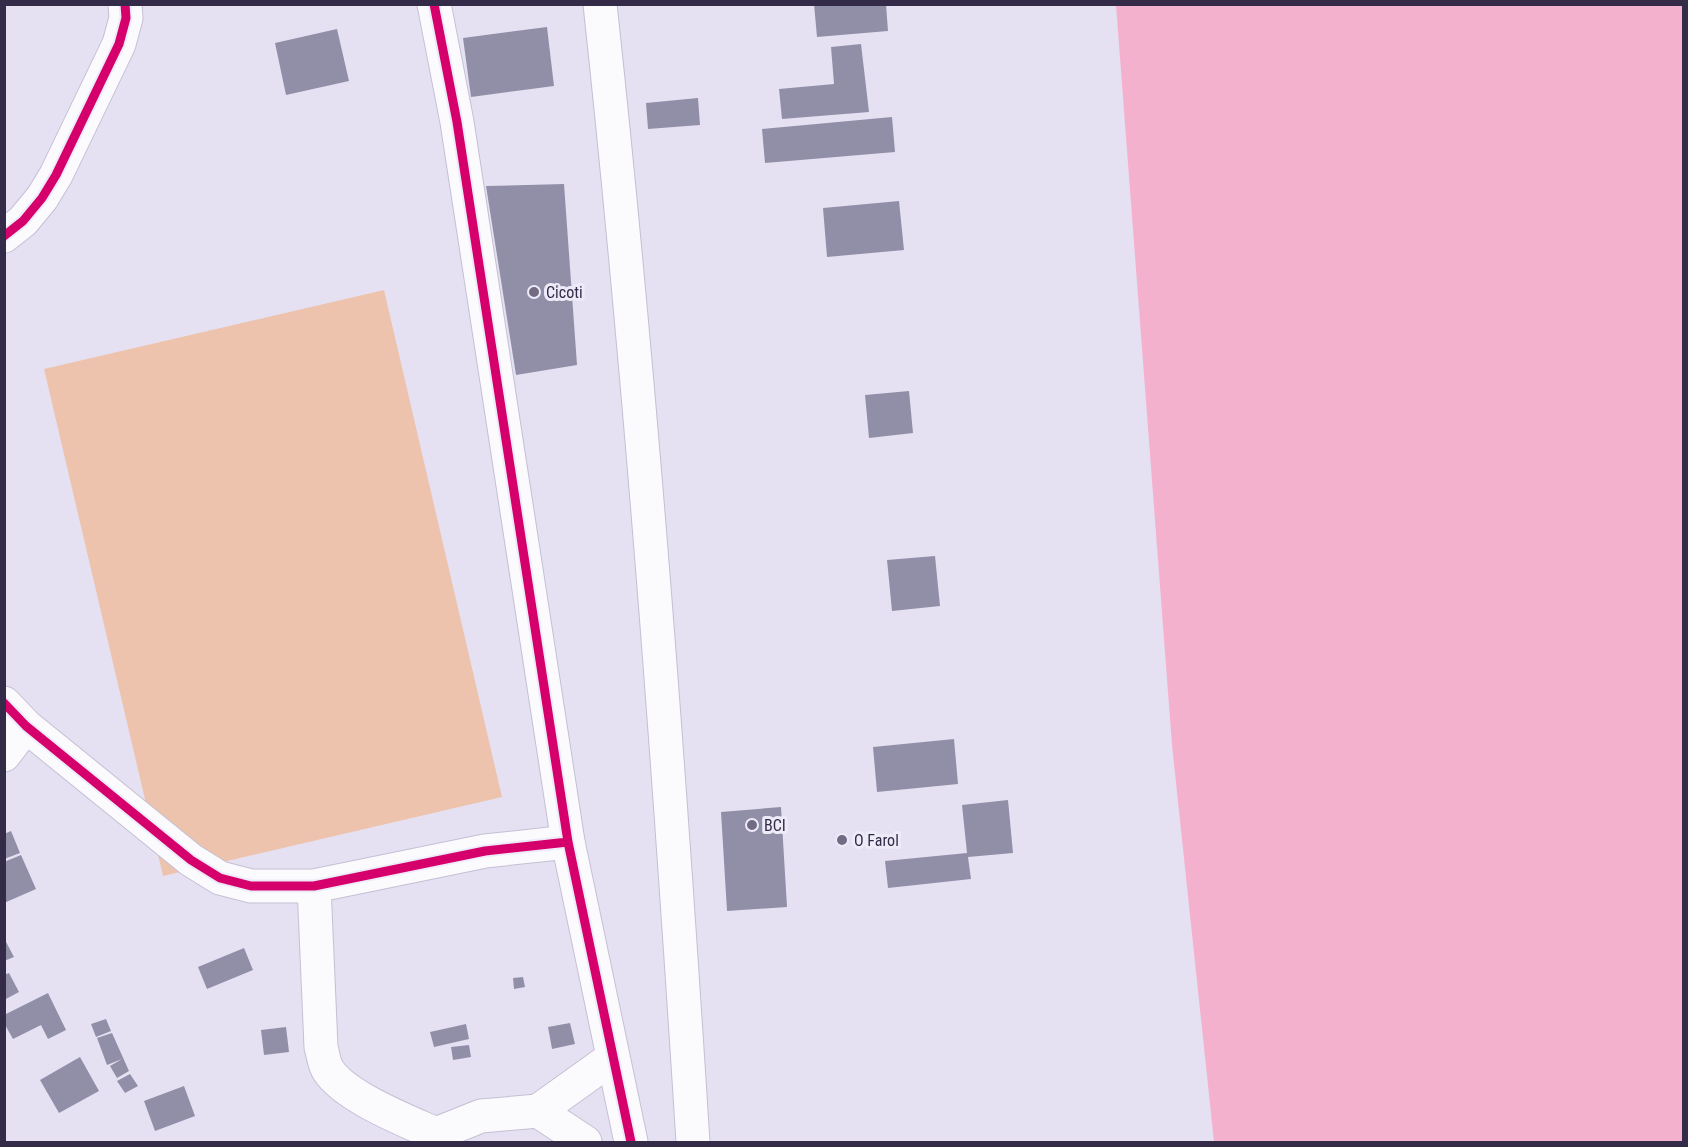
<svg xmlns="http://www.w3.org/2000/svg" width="1688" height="1147" font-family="'Roboto Condensed',sans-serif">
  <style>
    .green { fill: #edc3ad }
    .water { fill: #f4b1ce }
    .building { fill: #918fa8 }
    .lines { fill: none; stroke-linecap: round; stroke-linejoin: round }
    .minor-casing { stroke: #c5bfd4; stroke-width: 35 }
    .tertiary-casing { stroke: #c5bfd4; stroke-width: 35 }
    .minor { stroke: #fbfafd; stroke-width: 33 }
    .tertiary { stroke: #fbfafd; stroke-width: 33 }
    .cycleway-casing { stroke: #eeebf9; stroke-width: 13 }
    .cycleway { stroke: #d6006c; stroke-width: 9 }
    .poi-dot { fill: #726b83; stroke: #eeebf9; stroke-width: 2 }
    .labels { text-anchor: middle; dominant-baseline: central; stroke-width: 6; stroke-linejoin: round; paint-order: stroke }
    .poi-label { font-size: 16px; fill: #332b47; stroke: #eeebf9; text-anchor: start }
  </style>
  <rect width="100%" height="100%" fill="#e6e1f2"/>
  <path class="green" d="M384,290L502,797L163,876L44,369Z"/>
  <path class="water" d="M1116,5H1683V1142H1214L1172,745Z"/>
  <path class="building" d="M814,4H886L888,31L817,37Z
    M547,27L554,86L471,97L463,38Z
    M337,29L349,81L286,95L275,43Z
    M861,44L869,112L782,119L779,89L834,84L831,47Z
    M698,98L700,125L648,129L646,103Z
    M892,117L895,152L765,163L762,129Z
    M564,184L577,365L516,375L486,186Z
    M899,201L904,250L827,257L823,208Z
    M909,391L913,433L869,438L865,395Z
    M935,556L940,606L892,611L887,560Z
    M954,739L958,784L877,792L873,747Z
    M1008,800L1013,853L968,857L971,879L888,888L885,861L967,853L962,805Z
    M781,807L787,907L727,911L721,812Z
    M11,831L20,853L4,859V834Z
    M21,855L36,889L4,903V862Z
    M4,938L14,957L4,961Z
    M244,948L253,970L207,989L198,967Z
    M9,973L19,992L4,1000V975Z
    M523,977L525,987L514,989L513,978Z
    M48,993L66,1030L48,1039L41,1025L13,1039L4,1023V1015Z
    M106,1019L111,1031L96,1037L91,1024Z
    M570,1023L575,1044L552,1049L548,1027Z
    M466,1024L469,1039L434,1047L430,1032Z
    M286,1027L289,1052L264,1055L261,1030Z
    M112,1033L129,1071L117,1078L110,1066L122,1059L107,1065L97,1038Z
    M469,1045L471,1057L453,1060L451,1047Z
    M80,1057L99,1091L59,1113L40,1080Z
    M130,1074L138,1086L125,1093L117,1081Z
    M184,1086L195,1116L155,1131L144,1101Z"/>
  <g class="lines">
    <g class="minor-casing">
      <path id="minor" d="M4,236L23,221L42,198L56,175L119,44L126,18L125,4
        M4,703L26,726L191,860L220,878L251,886H314L485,851L568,842
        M4,755L26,726
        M314,886L321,1047C323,1054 324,1064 328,1070C345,1097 407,1121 436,1134
        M538,1111L585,1142
        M427,1142L436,1134L481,1116L538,1111L612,1058"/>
    </g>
    <g class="tertiary-casing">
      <path id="tertiary" d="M434,4L457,122L568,842L631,1142
        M600,4C641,383 669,763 693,1142"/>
    </g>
    <use href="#minor" class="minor"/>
    <use href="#tertiary" class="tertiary"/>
    <g class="cycleway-casing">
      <path id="cycleway" d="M434,4L457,122L568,842L631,1142
        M4,236L23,221L42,198L56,175L119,44L126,18L125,4
        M4,703L26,726L191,860L220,878L251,886H314L485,851L568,842"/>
    </g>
    <use href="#cycleway" class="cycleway"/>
  </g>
  <g class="poi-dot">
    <circle cx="534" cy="292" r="6"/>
    <circle cx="752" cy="825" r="6"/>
    <circle cx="842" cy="840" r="6"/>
  </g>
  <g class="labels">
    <g class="poi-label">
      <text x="546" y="292">Cicoti</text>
      <text x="764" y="825">BCI</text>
      <text x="854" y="840">O Farol</text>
    </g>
  </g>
  <rect width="1688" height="1147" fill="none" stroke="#332b47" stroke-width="12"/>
</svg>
